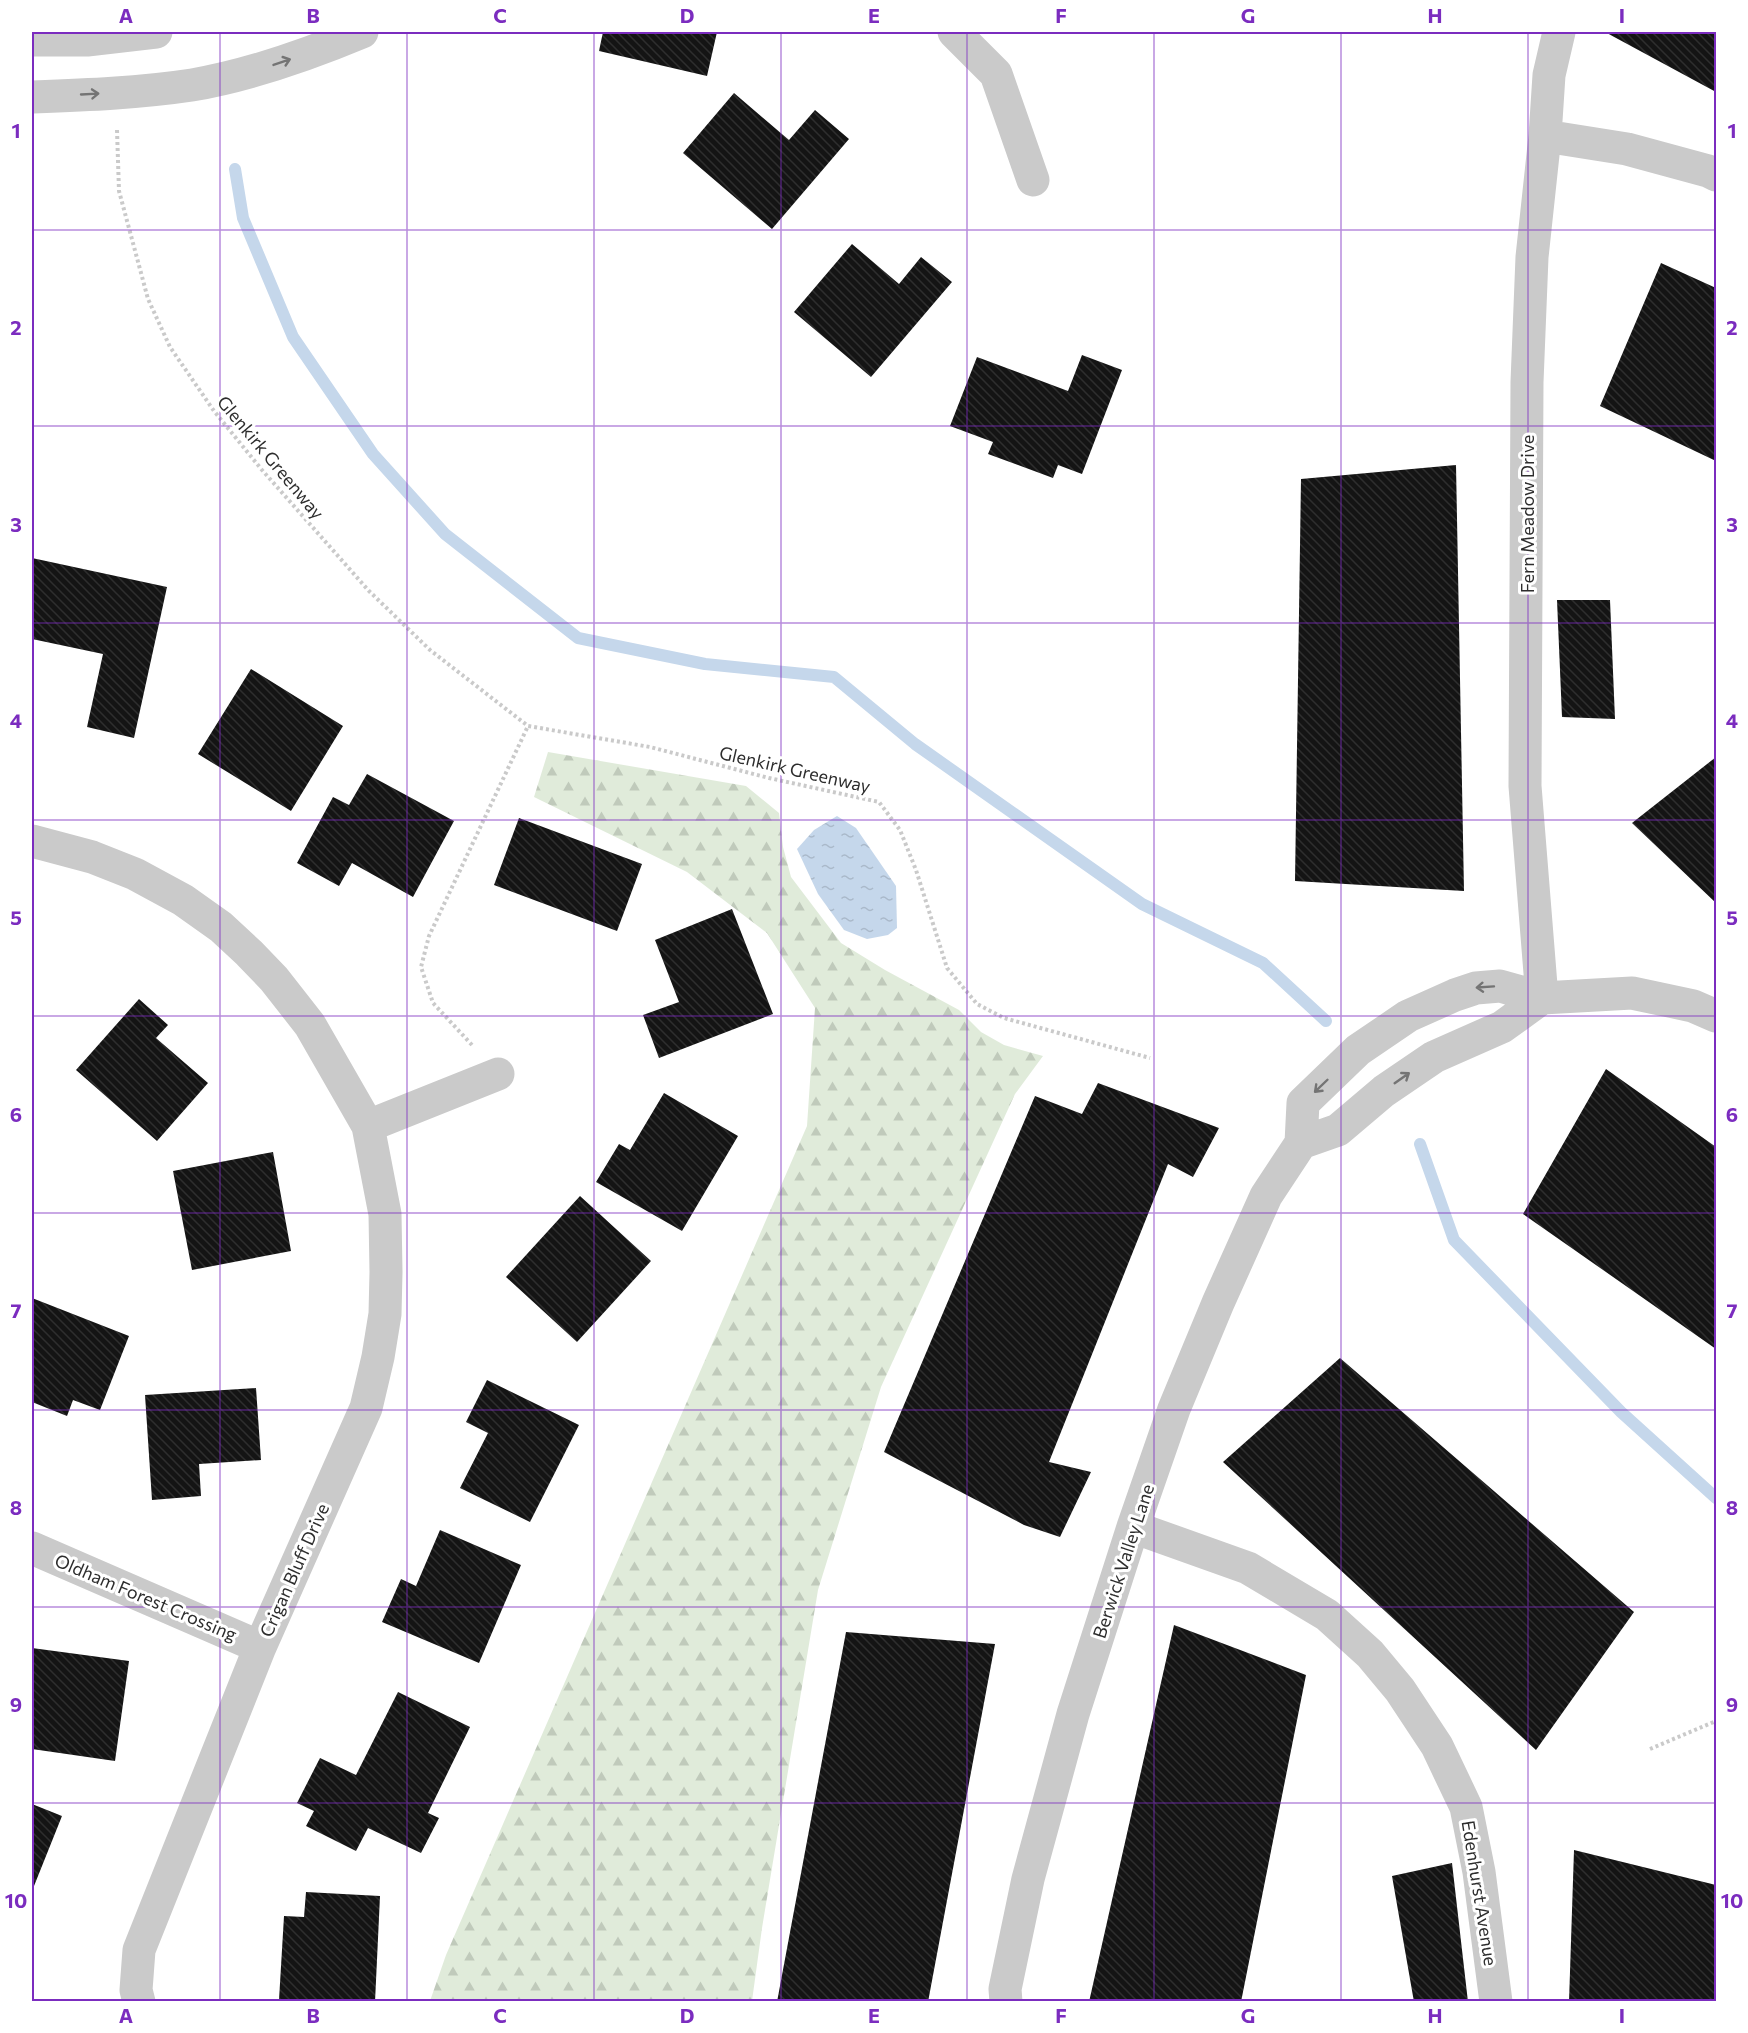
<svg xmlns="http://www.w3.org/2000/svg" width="1748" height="2033" font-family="Commissioner,sans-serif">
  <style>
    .forest { fill: url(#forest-firs) }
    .water { fill: url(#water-ripples) }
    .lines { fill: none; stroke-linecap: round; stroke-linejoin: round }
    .stream { stroke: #c5d7eb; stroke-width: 12 }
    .building { fill: url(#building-back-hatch) }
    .path { stroke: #cacaca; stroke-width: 4; stroke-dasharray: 3 3; stroke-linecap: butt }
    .minor { stroke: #cacaca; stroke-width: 33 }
    .oneway { stroke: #747474 }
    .grid { fill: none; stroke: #7b2cbf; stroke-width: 1.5; stroke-opacity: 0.55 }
    .labels { text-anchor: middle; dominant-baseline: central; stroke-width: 6; stroke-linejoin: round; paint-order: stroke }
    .street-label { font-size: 18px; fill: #2d2d2d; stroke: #fff }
    .neatline { fill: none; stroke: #7b2cbf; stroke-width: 2 }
    .grid-label { font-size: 20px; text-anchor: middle; font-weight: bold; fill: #7b2cbf }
  </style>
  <defs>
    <pattern id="forest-firs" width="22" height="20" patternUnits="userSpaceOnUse" patternTransform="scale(1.5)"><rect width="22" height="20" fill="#e0ebda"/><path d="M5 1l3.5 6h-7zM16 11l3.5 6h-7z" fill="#c0cabb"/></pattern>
    <pattern id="water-ripples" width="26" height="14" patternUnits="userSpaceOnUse" patternTransform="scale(1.5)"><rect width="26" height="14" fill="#c5d7eb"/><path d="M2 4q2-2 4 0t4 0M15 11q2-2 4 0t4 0" fill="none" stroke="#aab9ca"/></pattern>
    <pattern id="building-back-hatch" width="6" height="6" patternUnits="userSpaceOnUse" patternTransform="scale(1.5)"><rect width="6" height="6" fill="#141414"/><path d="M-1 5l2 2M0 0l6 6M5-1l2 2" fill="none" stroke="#2e2e2e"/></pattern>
  </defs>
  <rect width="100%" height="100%" fill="#fff"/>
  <path class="forest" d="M548,752L746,786L779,813L783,847L791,877L841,943L885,970L959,1010L981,1032L1004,1045L1043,1056L1015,1094L881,1387L818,1590L762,1928L752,2001H430L446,1955L807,1126L815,1008L767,933L687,872L534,797Z"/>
  <path class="water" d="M837,816L856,828L896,886L897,928L888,935L867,939L844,930L818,894L797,849L814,830Z"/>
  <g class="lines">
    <path class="stream" d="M235,169L243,218L293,337L373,454L445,534L578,638L705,664L834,677L915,744L1142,904L1263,963L1326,1021
      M1420,1144L1454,1240L1621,1412L1716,1498"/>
  </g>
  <path class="building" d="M603,32H717L707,76L599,51Z
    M1605,32H1716V92Z
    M734,93L789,140L815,110L849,139L772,229L683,153Z
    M852,244L899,284L921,257L952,282L871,377L794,312Z
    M1661,263L1716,288V461L1600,406Z
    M1082,355L1122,370L1082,474L1058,465L1053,478L988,454L993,442L950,426L977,357L1068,391Z
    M1456,465L1464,891L1295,881L1301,479Z
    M32,558L167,587L134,738L87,727L103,654L32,639Z
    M1557,600H1610L1615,719L1562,717Z
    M251,669L343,726L291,811L198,754Z
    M1716,757V903L1632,823Z
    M367,774L454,821L413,897L352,863L339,886L297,863L333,797L349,805Z
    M519,818L642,864L617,931L494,885Z
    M732,909L773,1014L659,1058L643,1015L679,1002L655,940Z
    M139,999L168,1025L156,1038L208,1083L157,1141L76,1070Z
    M1606,1069L1716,1147V1349L1523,1214Z
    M1098,1083L1219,1128L1193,1177L1168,1164L1049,1462L1091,1472L1060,1537L1024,1525L884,1452L1035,1096L1082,1114Z
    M664,1093L738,1136L682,1231L596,1182L619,1144L630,1150Z
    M273,1152L291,1251L192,1270L173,1171Z
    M580,1196L651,1261L577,1342L506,1277Z
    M32,1298L129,1336L100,1410L73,1400L67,1416L32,1402Z
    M1340,1358L1634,1612L1536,1750L1223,1462Z
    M487,1380L579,1425L530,1522L460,1488L488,1433L466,1422Z
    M256,1388L261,1460L199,1464L201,1496L152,1500L145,1395Z
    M440,1530L521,1565L479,1663L382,1622L401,1579L416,1586Z
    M1174,1625L1306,1675L1241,2002H1089Z
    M846,1632L995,1644L928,2002H777Z
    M32,1648L129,1661L115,1761L32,1749Z
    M398,1692L470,1727L428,1813L439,1818L421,1853L368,1828L356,1851L306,1826L314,1811L297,1803L320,1758L356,1775Z
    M32,1804L62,1816L32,1891Z
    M1574,1850L1716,1885V2002H1569Z
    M1452,1863L1468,2002H1414L1392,1876Z
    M306,1892L380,1896L375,2002L279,2000L284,1916L304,1917Z"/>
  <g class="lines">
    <path class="path" d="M117,130L119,191L148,299L170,347L214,411L262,470L369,591L430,650L528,726L650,747L769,778L879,802L900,830L916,870L947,968L977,1004L1004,1018L1150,1058
      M472,1045L433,1003L421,967L429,936L528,726
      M1650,1749L1716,1721"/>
    <path class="minor" d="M954,32L996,74L1033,180
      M32,40H87L156,32
      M32,97C85,95 139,93 192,85C250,75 307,55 362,32
      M1545,136L1627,149L1708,171L1716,175
      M32,841L92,857L135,874L183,900L221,927L249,953L274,979L310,1025L368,1126L385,1214L386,1272L385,1314L378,1357L366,1408L260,1647L139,1950L136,1990L139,2002
      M1542,998L1525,786L1527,382L1532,257L1545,136L1549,75L1559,32
      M368,1126L498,1074
      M1301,1143L1338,1130L1384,1091L1434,1057L1502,1027L1542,998
      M1133,1527L1248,1568L1327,1615L1370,1654L1400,1690L1437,1746L1466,1807L1479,1872L1496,2002
      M32,1548L260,1647
      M1006,2002L1005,1989L1028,1879L1073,1714L1133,1527L1174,1409L1218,1303L1266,1196L1301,1143L1303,1103L1358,1050L1408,1016L1455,995L1476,988L1500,986L1542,998L1632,993L1693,1006L1716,1016"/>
  </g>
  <defs><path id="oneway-shaft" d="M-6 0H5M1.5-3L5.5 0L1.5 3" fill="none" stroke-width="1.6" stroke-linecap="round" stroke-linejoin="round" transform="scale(1.5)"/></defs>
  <g class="oneway">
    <use href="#oneway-shaft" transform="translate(282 62) rotate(-19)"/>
    <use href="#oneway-shaft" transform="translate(90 94) rotate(-3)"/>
    <use href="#oneway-shaft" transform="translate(1485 987) rotate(176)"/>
    <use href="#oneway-shaft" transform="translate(1402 1078) rotate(-35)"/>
    <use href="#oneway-shaft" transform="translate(1321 1086) rotate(136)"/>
  </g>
  <path class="grid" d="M220,32V2002M407,32V2002M594,32V2002M781,32V2002M967,32V2002M1154,32V2002M1341,32V2002M1528,32V2002M32,230H1716M32,426H1716M32,623H1716M32,820H1716M32,1016H1716M32,1213H1716M32,1410H1716M32,1607H1716M32,1803H1716"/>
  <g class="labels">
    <g class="street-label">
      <text transform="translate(271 457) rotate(50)">Glenkirk Greenway</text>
      <text transform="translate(1527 514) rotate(-90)">Fern Meadow Drive</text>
      <text transform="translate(795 769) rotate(13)">Glenkirk Greenway</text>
      <text transform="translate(1123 1561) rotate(-72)">Berwick Valley Lane</text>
      <text transform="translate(294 1570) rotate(-66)">Crigan Bluff Drive</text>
      <text transform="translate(146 1597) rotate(23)">Oldham Forest Crossing</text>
      <text transform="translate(1480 1893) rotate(81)">Edenhurst Avenue</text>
    </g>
  </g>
  <rect width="1748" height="2033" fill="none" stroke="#ffffff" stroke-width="66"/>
  <rect x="33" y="33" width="1682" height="1967" class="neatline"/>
  <g class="grid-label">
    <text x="126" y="23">A</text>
    <text x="313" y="23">B</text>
    <text x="500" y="23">C</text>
    <text x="687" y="23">D</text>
    <text x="874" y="23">E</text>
    <text x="1061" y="23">F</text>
    <text x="1248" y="23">G</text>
    <text x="1435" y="23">H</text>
    <text x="1622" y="23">I</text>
    <text x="16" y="138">1</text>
    <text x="1732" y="138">1</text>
    <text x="16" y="335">2</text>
    <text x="1732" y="335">2</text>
    <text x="16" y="532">3</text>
    <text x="1732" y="532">3</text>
    <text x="16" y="728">4</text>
    <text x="1732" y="728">4</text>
    <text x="16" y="925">5</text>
    <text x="1732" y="925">5</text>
    <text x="16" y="1122">6</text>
    <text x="1732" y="1122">6</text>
    <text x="16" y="1318">7</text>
    <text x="1732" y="1318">7</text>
    <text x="16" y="1515">8</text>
    <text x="1732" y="1515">8</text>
    <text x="16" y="1712">9</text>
    <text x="1732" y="1712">9</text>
    <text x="16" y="1908">10</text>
    <text x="1732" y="1908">10</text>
    <text x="126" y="2023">A</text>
    <text x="313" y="2023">B</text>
    <text x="500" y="2023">C</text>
    <text x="687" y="2023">D</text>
    <text x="874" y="2023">E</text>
    <text x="1061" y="2023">F</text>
    <text x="1248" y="2023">G</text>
    <text x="1435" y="2023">H</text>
    <text x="1622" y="2023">I</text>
  </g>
</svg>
